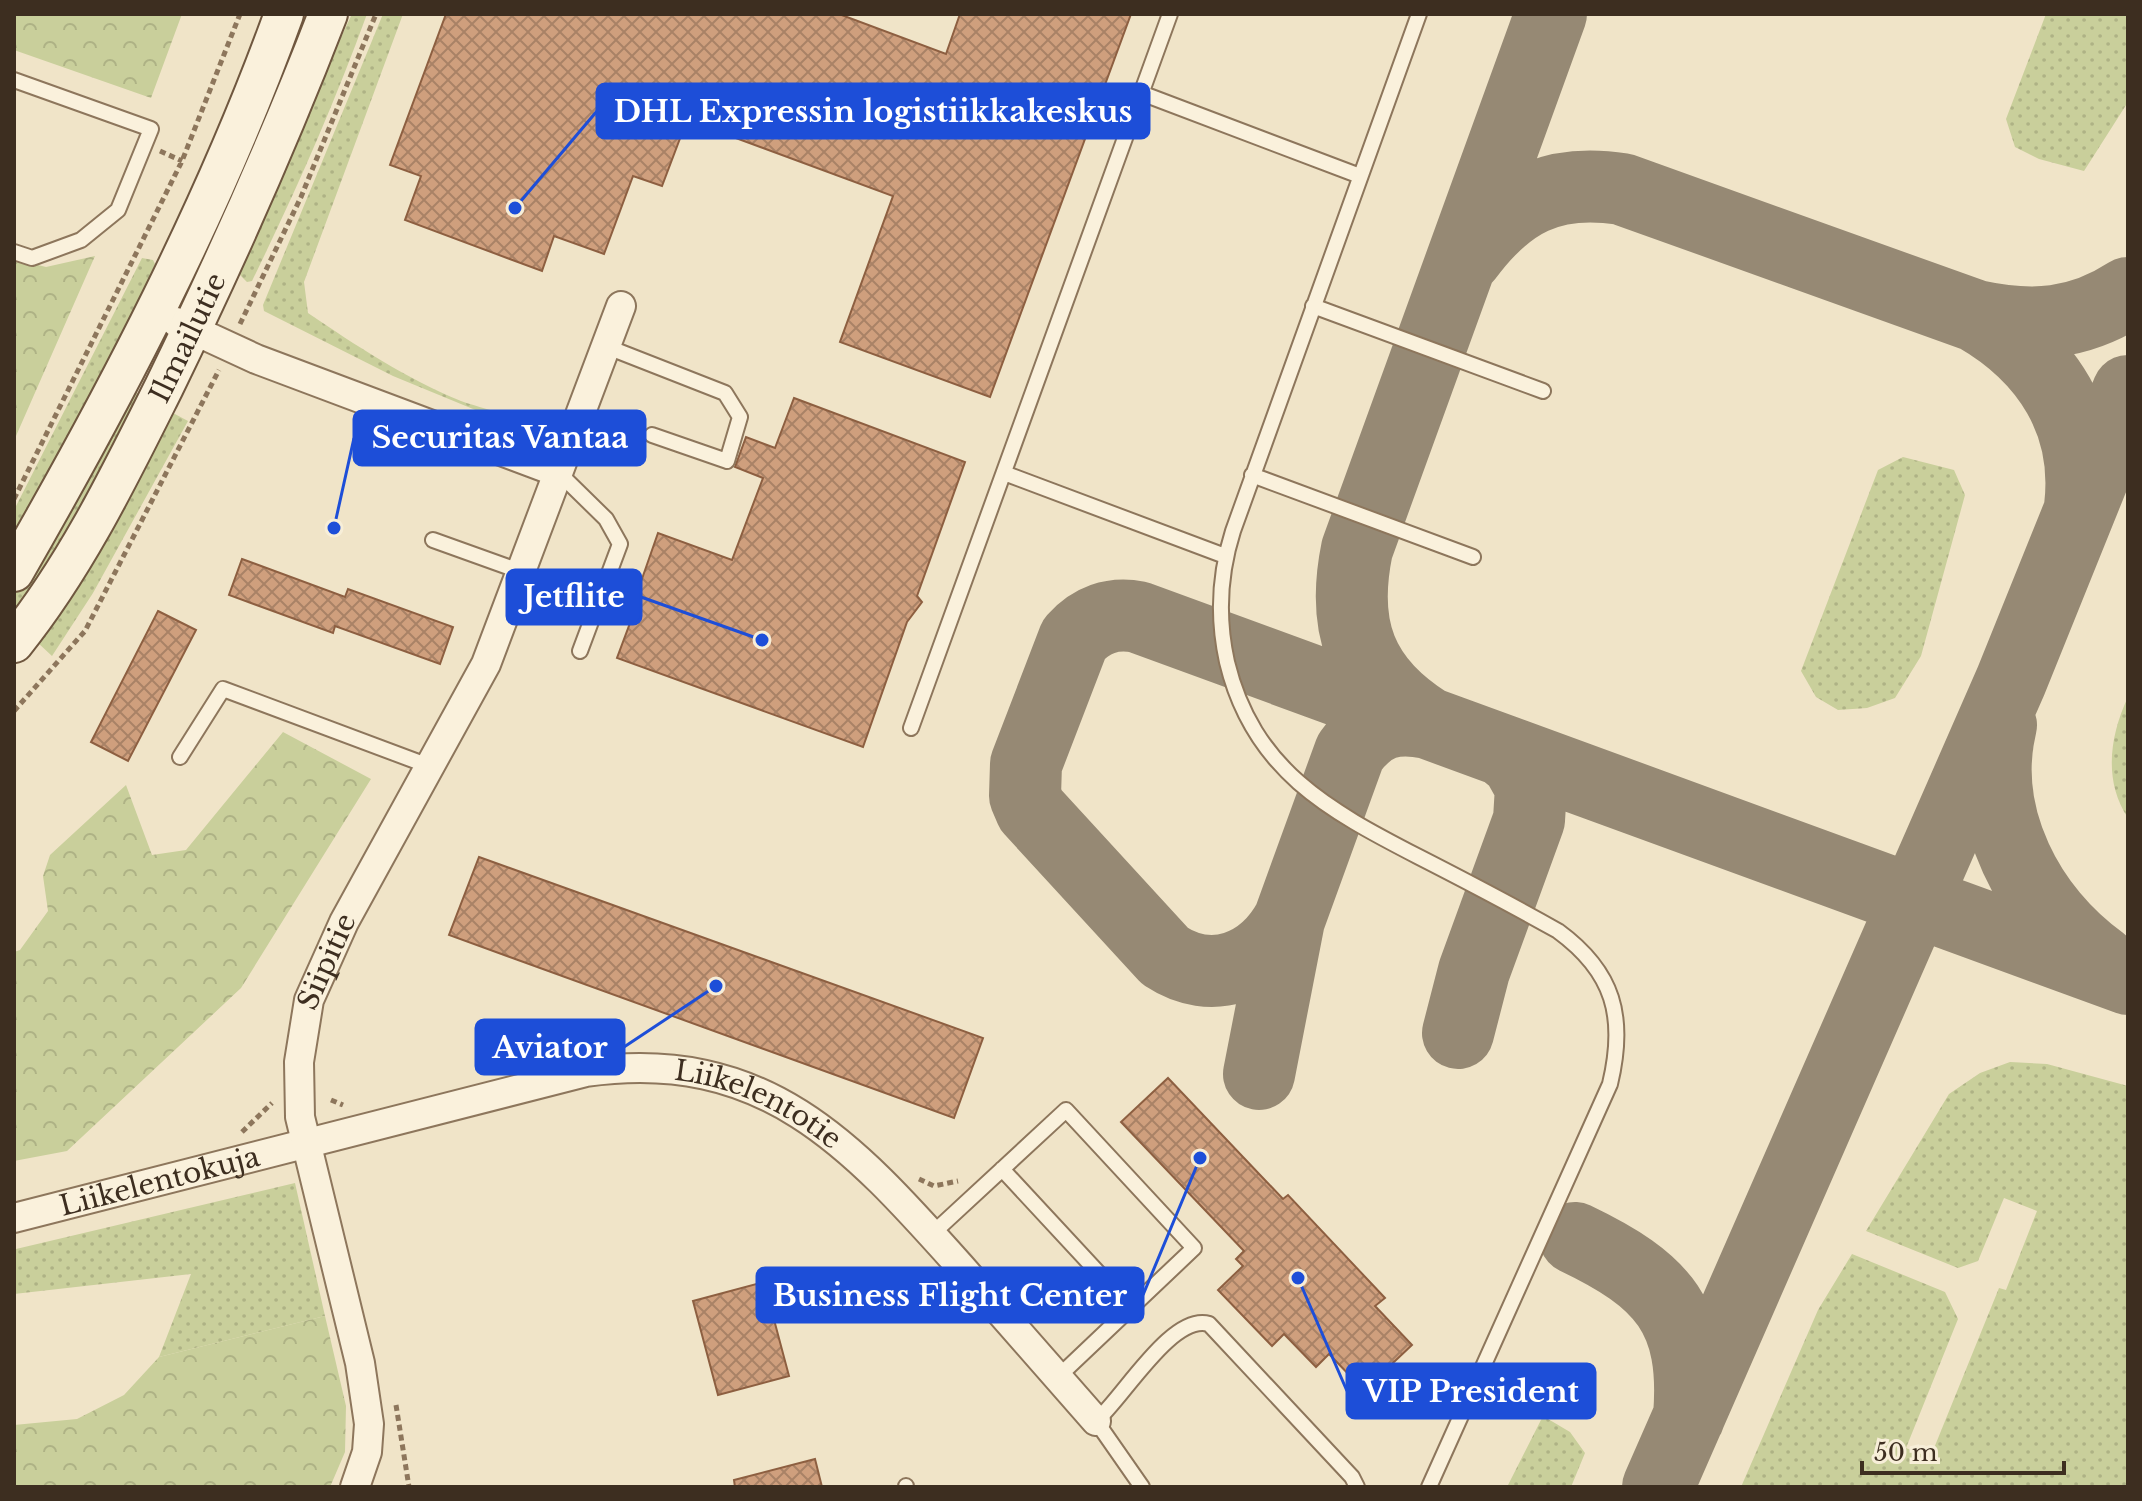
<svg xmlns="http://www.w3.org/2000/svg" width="2142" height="1501" font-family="'Libre Baskerville',serif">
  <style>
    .grass { fill: url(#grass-dots) }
    .forest { fill: url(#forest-crowns) }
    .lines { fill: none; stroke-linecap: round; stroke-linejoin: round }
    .taxiway { stroke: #968974; stroke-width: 72 }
    .building { fill: url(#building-cross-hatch); stroke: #8d5f41; stroke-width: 2 }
    .service-casing { stroke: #8d765c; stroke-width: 18 }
    .minor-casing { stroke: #8d765c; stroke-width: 32 }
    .secondary-casing { stroke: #6f573f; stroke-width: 42 }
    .path { stroke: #8d765c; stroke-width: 5; stroke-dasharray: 6 4; stroke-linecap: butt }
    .service { stroke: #faf1dc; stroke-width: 14 }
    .minor { stroke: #faf1dc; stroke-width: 28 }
    .secondary { stroke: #faf1dc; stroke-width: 38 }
    .labels { text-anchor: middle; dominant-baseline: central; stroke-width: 6; stroke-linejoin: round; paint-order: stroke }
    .street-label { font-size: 28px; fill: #3d2e20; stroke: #f7eed8 }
    .leader { fill: none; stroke: #1d4ed8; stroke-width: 3 }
    .callout-dot { fill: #1d4ed8; stroke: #f7eed8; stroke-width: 3 }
    .callout { fill: #1d4ed8; stroke: #1d4ed8; stroke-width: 3 }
    .callout-label { font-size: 30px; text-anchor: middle; font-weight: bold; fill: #fff }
  </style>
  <defs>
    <pattern id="grass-dots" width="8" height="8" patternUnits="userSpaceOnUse" patternTransform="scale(2)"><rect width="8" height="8" fill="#c9cf9b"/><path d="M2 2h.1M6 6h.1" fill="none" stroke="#aeb285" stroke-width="1.8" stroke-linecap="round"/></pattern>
    <pattern id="forest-crowns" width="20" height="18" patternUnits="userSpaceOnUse" patternTransform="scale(2)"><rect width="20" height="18" fill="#c9cf9b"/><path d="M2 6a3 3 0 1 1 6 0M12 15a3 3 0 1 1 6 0" fill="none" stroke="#aeb285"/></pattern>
    <pattern id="building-cross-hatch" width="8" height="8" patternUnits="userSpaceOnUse" patternTransform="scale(2)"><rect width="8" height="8" fill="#cf9f7d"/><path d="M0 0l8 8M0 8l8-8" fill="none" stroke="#a98266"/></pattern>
  </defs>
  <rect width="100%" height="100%" fill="#f0e4c8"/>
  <path class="grass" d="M352,14H367C334,105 295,193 252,281L247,282L237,272L239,252Z
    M383,14H403L304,282L308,313C355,345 407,379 461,401C483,409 504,412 525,424L512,425L393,376L264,311L263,305Z
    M2046,14H2128V102L2084,171L2039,159L2015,147L2006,119Z
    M142,258L153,260L155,264L143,292L14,538V510Z
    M126,386L140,395L67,533L14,615V591Z
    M173,413L188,421L93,593L52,656L37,642L68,603Z
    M1903,457L1954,470L1965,495L1921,656L1895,698L1867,708L1838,710L1816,697L1801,671L1878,470Z
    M2128,697V818C2103,781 2110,735 2128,697Z
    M2010,1062L2047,1064L2128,1086V1487H1741L1818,1310L1852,1254L1945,1292L1958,1319L1906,1448L1930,1458L1999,1288L2006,1290L2037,1211L2004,1198L1978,1261L1958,1268L1866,1231L1949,1094L1980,1073Z
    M295,1183L325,1316L159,1357L191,1274L14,1294L16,1249Z
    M1543,1416L1570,1432L1585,1453L1571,1487H1507Z"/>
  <path class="forest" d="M14,14H182L151,98L14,50Z
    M95,256L16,436L14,438V259L46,267Z
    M283,732L371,779L241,988L67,1151L14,1161V952L20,950L48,911L43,876L50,855L126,785L152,855L186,850Z
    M325,1316L346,1406L345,1452L330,1487H14V1425L77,1419L124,1395L159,1357Z"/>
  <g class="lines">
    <path class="taxiway" d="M1551,14L1357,549C1341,627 1360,680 1428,723L2128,979
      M1466,258C1508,201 1551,178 1622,189L1976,316C2032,328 2079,325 2128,293
      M1976,316C2047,357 2090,423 2080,507
      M2001,725C1979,816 2029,910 2102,962
      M1289,920C1263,967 1212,987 1165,956L1031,810L1025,796L1026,764L1074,639C1091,620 1112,612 1138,617L1414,718
      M1458,1033L1474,971L1529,820L1531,787L1517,762L1502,750
      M1259,1074L1289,920L1350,752C1371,723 1393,716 1428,723
      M1575,1238C1663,1280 1697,1317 1689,1417
      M1658,1487L2011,681L2128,391"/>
  </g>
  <path class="building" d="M446,14H839L946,54L960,14H1131L990,397L840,342L893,196L687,120L662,186L633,176L604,254L554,236L542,271L405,220L421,176L390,165Z
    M794,398L965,462L917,596L922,602L907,622L863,747L617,658L630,623L617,618L627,592L636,596L658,533L732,560L763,478L735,467L746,437L775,448Z
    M242,559L345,597L348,589L453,627L440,664L335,626L333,633L229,595Z
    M158,611L196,630L128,761L91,742Z
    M479,857L983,1038L954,1118L449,935Z
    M1168,1078L1283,1199L1288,1195L1385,1298L1375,1306L1412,1345L1378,1377L1372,1371L1358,1384L1329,1354L1316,1367L1284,1334L1272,1346L1218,1290L1243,1266L1236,1259L1244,1251L1121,1122Z
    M764,1282L789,1376L718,1395L693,1301Z
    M815,1459L822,1487H735L734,1480Z"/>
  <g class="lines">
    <g class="service-casing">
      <path id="service" d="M1419,14L1233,531C1219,575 1217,617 1227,662C1253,770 1328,810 1419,857C1466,881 1512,905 1558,931C1614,972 1626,1017 1610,1084L1429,1487
        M14,80L151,129L118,210L81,240L32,258L14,252
        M1141,93L1360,176
        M1313,306L1543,391
        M605,346L725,393L740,417L727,461L652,435
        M558,472L606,519L620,544L580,651
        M1004,473L1225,556
        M1252,475L1473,557
        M433,540L522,572
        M911,728L1170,14
        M180,757L223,689L429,766
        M1002,1169L1131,1308
        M932,1234L1066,1110L1194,1248L1058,1377
        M906,1486V1487
        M1142,1487L1096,1421C1123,1398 1172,1313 1209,1324L1352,1477L1357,1487"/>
    </g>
    <g class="minor-casing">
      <g id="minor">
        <path d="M176,322L256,359L557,472"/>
        <path id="s1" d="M14,1218L586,1072C764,1047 851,1144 960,1266C1005,1318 1051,1369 1096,1421"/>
        <path id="s2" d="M355,1487L367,1452L369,1424L360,1363L300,1117L299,1062L309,1000L344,922L486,664L621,306"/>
      </g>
    </g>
    <g class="secondary-casing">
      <g id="secondary">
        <path d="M14,572C117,393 214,208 284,14"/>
        <path id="s3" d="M14,643C76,566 120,475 164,387C224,264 279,141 328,14"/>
      </g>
    </g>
    <path class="path" d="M160,151L182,161
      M240,324L301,197L376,14
      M14,499L182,161L240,14
      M14,711L85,631L219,370
      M331,1100L343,1105
      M242,1132L272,1103
      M919,1179L934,1186L958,1181
      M396,1405L409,1487"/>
    <use href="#service" class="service"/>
    <use href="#minor" class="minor"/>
    <use href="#secondary" class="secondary"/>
  </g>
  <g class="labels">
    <g class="street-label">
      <text stroke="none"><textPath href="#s3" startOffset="352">Ilmailutie</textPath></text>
      <text stroke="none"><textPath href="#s2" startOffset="540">Siipitie</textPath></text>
      <text stroke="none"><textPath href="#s1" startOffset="770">Liikelentotie</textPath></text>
      <text stroke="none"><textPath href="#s1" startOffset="150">Liikelentokuja</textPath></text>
    </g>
  </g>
  <path class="leader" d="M515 208L597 111M334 528L354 438M762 640L641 597M716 986L624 1047M1200 1158L1143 1295M1298 1278L1347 1391"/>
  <g class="callout-dot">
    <circle cx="515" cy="208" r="8"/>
    <circle cx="334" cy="528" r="8"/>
    <circle cx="762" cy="640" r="8"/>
    <circle cx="716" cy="986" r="8"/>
    <circle cx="1200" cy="1158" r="8"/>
    <circle cx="1298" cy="1278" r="8"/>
  </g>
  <g class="callout">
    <rect x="597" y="84" width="552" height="54" rx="8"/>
    <rect x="354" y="411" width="291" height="54" rx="8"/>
    <rect x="507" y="570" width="134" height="54" rx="8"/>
    <rect x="476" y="1020" width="148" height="54" rx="8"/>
    <rect x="757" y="1268" width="386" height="54" rx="8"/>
    <rect x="1347" y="1364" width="248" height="54" rx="8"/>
  </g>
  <g class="callout-label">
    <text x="873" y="122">DHL Expressin logistiikkakeskus</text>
    <text x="500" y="448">Securitas Vantaa</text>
    <text x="574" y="607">Jetflite</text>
    <text x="550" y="1058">Aviator</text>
    <text x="950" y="1306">Business Flight Center</text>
    <text x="1471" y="1402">VIP President</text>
  </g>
  <rect width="2142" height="1501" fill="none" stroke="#3d2e20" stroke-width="32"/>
  <path d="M1862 1461v12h202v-12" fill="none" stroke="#3d2e20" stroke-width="4"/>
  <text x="1874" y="1461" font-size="24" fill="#3d2e20" stroke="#f7eed8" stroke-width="6" paint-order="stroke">50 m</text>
</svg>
